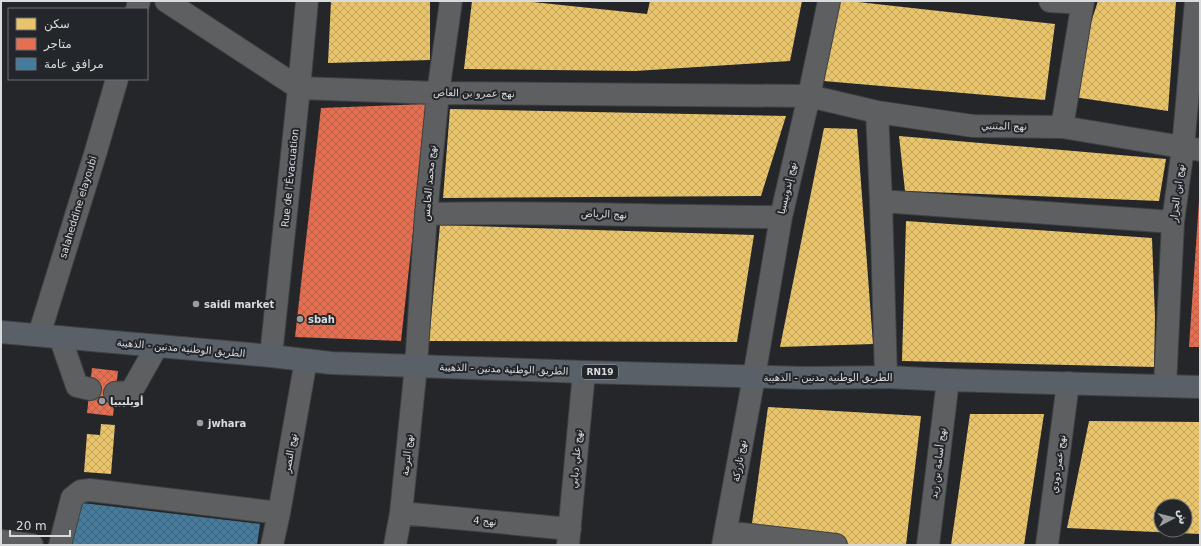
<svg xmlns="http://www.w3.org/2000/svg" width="1201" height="546" font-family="'DejaVu Sans',Vazirmatn,sans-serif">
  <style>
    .homes { fill: url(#homes-cross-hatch); fill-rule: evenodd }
    .shops { fill: url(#shops-cross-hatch) }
    .public { fill: url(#public-cross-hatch) }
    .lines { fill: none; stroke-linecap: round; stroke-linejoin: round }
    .minor-casing { stroke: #3f4143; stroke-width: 24 }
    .major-casing { stroke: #3f4143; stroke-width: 24 }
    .minor { stroke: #5e5f60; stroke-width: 22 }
    .major { stroke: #5a6067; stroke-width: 22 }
    .poi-dot { fill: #9a9c9e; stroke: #23262a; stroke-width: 1.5 }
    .labels { text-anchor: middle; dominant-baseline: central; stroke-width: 4; stroke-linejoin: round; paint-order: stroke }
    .shield { fill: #23262a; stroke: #a2a5a7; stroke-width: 1 }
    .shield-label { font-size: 9px; font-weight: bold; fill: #d9dbdd }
    .street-label { font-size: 10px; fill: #d9dbdd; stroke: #23262a }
    .poi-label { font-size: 10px; font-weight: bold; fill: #d9dbdd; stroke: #23262a; text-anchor: start }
  </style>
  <defs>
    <pattern id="homes-cross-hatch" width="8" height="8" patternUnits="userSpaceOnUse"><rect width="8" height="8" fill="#e9c46a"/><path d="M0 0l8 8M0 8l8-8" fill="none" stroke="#bfa460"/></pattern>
    <pattern id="shops-cross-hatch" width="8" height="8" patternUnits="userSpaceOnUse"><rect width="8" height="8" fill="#e76f51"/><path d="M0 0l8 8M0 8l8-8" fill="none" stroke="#b5624c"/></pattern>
    <pattern id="public-cross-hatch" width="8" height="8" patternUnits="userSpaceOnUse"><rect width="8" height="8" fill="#457b9d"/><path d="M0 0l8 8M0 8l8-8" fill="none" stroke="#436479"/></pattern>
  </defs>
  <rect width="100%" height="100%" fill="#242629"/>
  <path class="homes" d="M331,1H430V60L328,63Z
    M472,1H523L647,14L650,1H802L790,61L635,71L464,69Z
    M829,1H849L1055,24L1045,100L812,80Z
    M1098,1H1176L1168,111L1067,96Z
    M450,109L786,116L761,196L443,198Z
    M824,128L857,129L873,344L780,347Z
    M899,136L1166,159L1159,201L905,191Z
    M906,221L1152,238L1155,317L1154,367L902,361Z
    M440,225L754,235L737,342L429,341Z
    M768,407L921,416L906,545H749Z
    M970,414H1044L1024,545H951Z
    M1089,421L1200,422V534L1067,528ZM1161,506H1185V530H1161Z
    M101,424L115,425L111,474L84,472L87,434L100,435Z"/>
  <path class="shops" d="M427,104L401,341L295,337L321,108Z
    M1199,201H1200V347H1189Z
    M92,368L118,371L113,416L87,413Z"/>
  <path class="public" d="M74,502L260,524L257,545H65Z"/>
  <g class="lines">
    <g class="minor-casing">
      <path id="minor" d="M166,1L299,88L438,93L809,96L877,112L973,126L1062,127L1200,150
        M1050,1L1082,3
        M137,9L139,1
        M877,112L881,201L886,377
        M1062,127L1083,1
        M881,201L1173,222
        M426,214C545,211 663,217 781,217
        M39,335L96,151L117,79
        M60,337L77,386L90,389
        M271,356L299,88L307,1
        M1165,386L1173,222L1183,148L1196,1
        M115,393L131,392L157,346
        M401,513L570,529
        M726,532L836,545
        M1,541L32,545
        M60,545L72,498L81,491L90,490L279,513
        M272,545L279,513L306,360
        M395,545L401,513L416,366L426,214L438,93L451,1
        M568,545L584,372
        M723,545L754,377L781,217L809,96L829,1
        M928,545L948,380
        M1047,545L1068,383"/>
    </g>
    <g class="major-casing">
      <path id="major" d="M1,332L271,356L331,363L584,372L806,378L886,377L948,380L1200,387"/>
    </g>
    <use href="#minor" class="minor"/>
    <use href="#major" class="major"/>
  </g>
  <g class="poi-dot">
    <circle cx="196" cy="304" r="4"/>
    <circle cx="300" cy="319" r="4"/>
    <circle cx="102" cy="401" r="4"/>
    <circle cx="200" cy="423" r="4"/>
  </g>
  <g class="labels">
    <rect class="shield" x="582" y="365" width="36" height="14" rx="3"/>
    <g class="shield-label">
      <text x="600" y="372">RN19</text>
    </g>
    <g class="street-label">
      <text transform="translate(474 93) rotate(1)">نهج عمرو بن العاص</text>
      <text transform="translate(1004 126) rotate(1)">نهج المتنبي</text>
      <text transform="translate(290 178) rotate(-84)">Rue de l'Évacuation</text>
      <text transform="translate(429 183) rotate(-85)">نهج محمد الخامس</text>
      <text transform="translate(787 188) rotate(-77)">نهج إندونيسيا</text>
      <text transform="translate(1177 193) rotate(-83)">نهج ابن الجزار</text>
      <text transform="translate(78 207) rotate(-73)">salaheddine elayoubi</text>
      <text transform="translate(604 214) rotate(2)">نهج الرياض</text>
      <text transform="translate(181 348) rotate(5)">الطريق الوطنية مدنين - الذهيبة</text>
      <text transform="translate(504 369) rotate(2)">الطريق الوطنية مدنين - الذهيبة</text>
      <text x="828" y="377">الطريق الوطنية مدنين - الذهيبة</text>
      <text transform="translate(290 453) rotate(-80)">نهج النصر</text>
      <text transform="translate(407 455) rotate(-84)">نهج البرمة</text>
      <text transform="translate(576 459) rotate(-85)">نهج علي دبابي</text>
      <text transform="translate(739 461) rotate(-80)">نهج تازركة</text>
      <text transform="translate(938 463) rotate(-83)">نهج أسامة بن زيد</text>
      <text transform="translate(1058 464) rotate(-82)">نهج عمر دودي</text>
      <text transform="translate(485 521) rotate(5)">نهج 4</text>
    </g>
    <g class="poi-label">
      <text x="204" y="304">saidi market</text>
      <text x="308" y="319">sbah</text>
      <text x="110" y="401">أويليبيا</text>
      <text x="208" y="423">jwhara</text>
    </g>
  </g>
  <rect width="1201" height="546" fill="none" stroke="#d9dbdd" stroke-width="4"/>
  <rect x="8" y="8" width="140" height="72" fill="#23262a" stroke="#6c6e72"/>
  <rect x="16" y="18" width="20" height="12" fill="#e9c46a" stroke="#6c6e72"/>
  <text x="44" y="28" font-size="12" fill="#d9dbdd">سكن</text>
  <rect x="16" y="38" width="20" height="12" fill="#e76f51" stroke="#6c6e72"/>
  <text x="44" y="48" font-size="12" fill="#d9dbdd">متاجر</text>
  <rect x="16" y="58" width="20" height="12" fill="#457b9d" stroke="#6c6e72"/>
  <text x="44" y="68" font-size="12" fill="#d9dbdd">مرافق عامة</text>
  <g transform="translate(1173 518) rotate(83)"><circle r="19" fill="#23262a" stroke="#6c6e72"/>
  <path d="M0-3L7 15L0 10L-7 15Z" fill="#9a9c9e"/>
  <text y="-6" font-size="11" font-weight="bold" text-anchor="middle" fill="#d9dbdd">ش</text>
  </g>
  <path d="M10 530v6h60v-6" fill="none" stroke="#d9dbdd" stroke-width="2"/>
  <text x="16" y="530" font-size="12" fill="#d9dbdd" stroke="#23262a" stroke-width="3" paint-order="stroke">20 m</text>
</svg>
